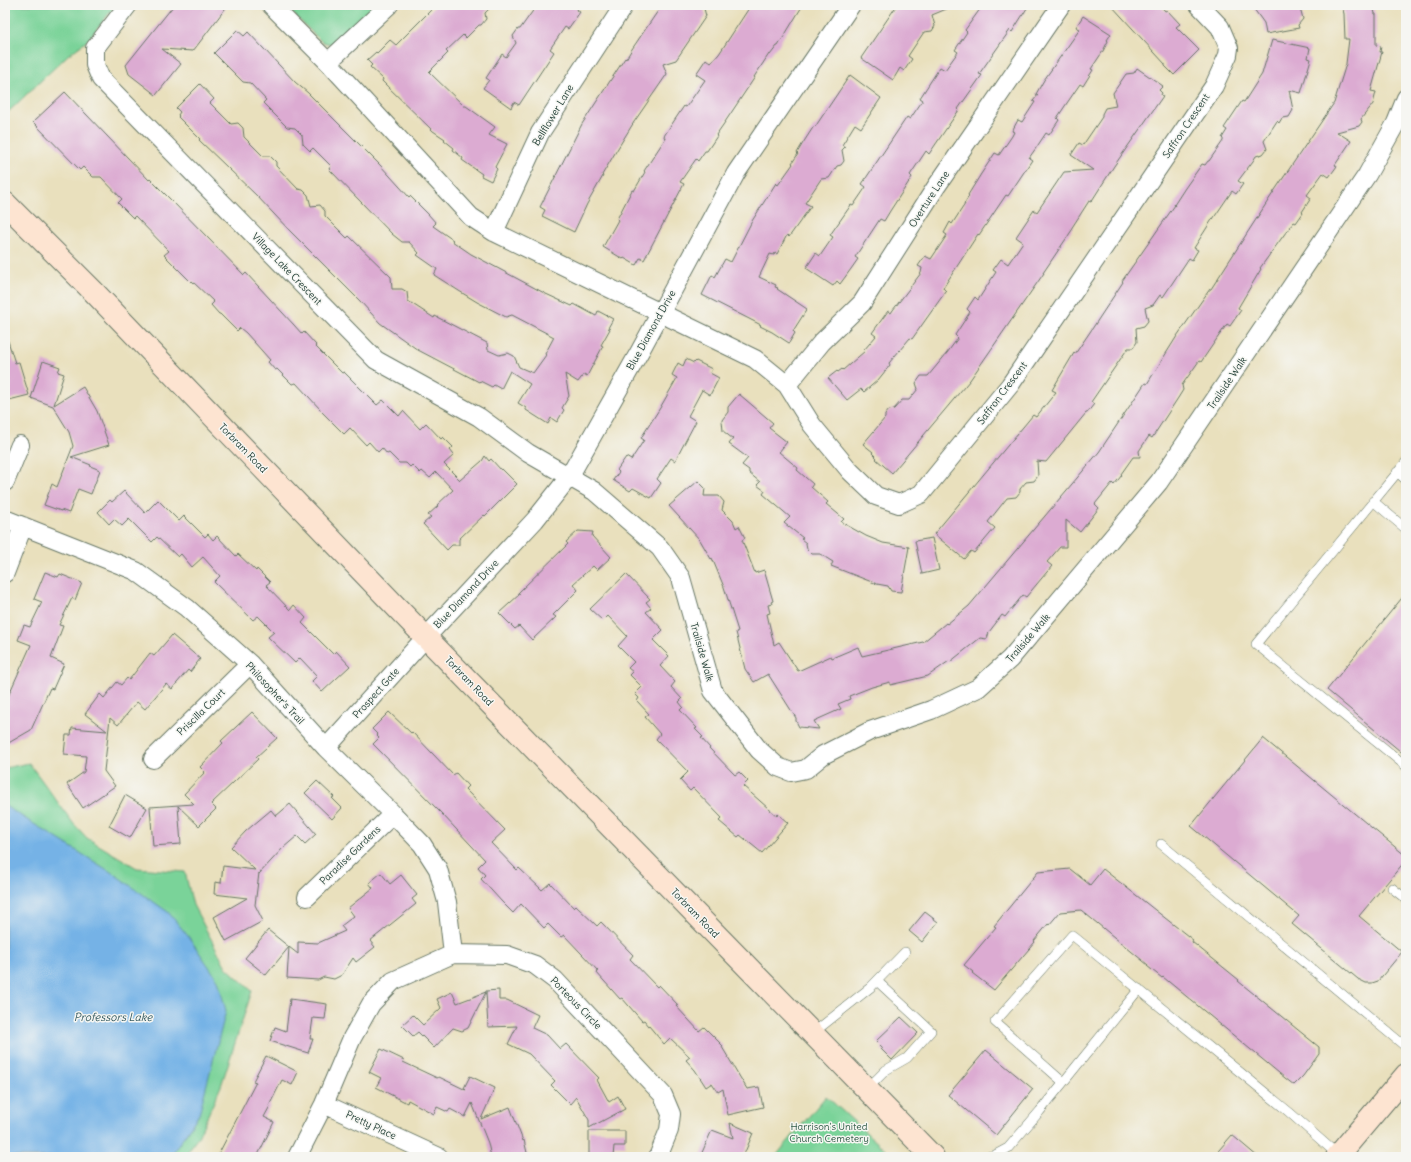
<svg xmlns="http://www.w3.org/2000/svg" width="1411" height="1162" font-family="Delius,sans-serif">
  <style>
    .green { fill: #7ad399; stroke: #4c8866 }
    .water { fill: #74b2e6; stroke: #4a788d }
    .building { fill: #dcabd2 }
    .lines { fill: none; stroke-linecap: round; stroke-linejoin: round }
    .service-casing { stroke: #667664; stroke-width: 10 }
    .minor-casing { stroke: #667664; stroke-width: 20 }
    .secondary-casing { stroke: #667664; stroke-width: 24 }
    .service { stroke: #fff; stroke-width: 9 }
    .minor { stroke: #fff; stroke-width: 18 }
    .secondary { stroke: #fde4d1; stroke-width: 22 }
    .labels { text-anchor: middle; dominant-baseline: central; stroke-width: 3; stroke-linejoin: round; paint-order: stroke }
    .street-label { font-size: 10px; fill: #1f3d34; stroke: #f6f6f2 }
    .park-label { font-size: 10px; fill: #315b48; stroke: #f6f6f2 }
    .water-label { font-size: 11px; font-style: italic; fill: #345a60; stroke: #f6f6f2 }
  </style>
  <rect width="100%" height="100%" fill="#f6f6f2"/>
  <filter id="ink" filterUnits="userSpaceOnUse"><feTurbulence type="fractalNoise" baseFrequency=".025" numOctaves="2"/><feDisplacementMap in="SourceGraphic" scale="8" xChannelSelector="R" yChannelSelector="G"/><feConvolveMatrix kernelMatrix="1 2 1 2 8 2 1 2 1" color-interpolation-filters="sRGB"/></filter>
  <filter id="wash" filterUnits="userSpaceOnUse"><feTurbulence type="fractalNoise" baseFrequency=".012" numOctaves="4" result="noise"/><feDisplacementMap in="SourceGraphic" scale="16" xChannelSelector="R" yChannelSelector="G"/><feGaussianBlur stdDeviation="0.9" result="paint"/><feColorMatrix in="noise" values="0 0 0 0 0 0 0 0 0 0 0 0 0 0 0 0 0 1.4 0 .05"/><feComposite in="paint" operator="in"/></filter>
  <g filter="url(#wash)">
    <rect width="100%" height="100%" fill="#e9e0bd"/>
    <path class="green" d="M5,5H116L87,41L68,55L5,115Z
      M284,5H377L338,42L330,44L322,42Z
      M29,763L73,823L87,838L137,868L185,872L193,905L226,967L252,991L221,1086L198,1137L184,1157H170L199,1114L31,823L5,806V768Z
      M826,1096L893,1157H775Z"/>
    <path class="water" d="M5,806L114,874L168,912L188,936L218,980L226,1011L199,1114L170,1157H5Z"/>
    <g id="blocks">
      <path class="building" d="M174,5H228L193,51L162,49L181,64L156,95L129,74L126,65Z
        M436,5H493L485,13L486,19L481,25H479L466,38L463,35L446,51L448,53L429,72L464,106H466L495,127L489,135L507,144L495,167L497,169L491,181L481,176L482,174L462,160L463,158L453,150L454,148L444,140L445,139L433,131L382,81L383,79L370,67L372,65L367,60L376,52L377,53L390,40L396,45Z
        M537,5H580L577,10L580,12L568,29L565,27L550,49L554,52L519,105L514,102L511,108L483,88L489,80L486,78L502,54L506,57L516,43L513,36L518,29H520Z
        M662,5H703L706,16L676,60L663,64L667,74L634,122L618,148L602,175L603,176L587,204L574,232L542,216L545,210L540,207L582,124L625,58L626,59L632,49Z
        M751,5H803L778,46H777L770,55L769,54L754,77H755L723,125L716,135L717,136L707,151H705L698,161L696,159L680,182L684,184L644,260L640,258L636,265L624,258L623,259L603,247L618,220L617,219L632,190L634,191L645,172L644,171L665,139L664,136L684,106L686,107L705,80L696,74L706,59L711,63L719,54Z
        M897,5H956L932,15L935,26L932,31L924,32L908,56L912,59L904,71L900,68L893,80L861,58Z
        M983,5H1029L1012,32L1010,30L979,74L982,75L958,109L959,110L929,154L926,151L910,175L912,177L890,211L884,221L880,219L855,257L858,259L851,269L840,284L837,281L833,286L806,268L816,253L820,256L833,237L830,235L851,205L853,206L866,187L862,184L907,117L910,119L923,100L920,98L940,67L945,70L958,52L955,50L967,32L965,30Z
        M1111,5H1160L1165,11L1167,10L1180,24L1176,27L1199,50L1174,75L1165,66V64Z
        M1251,5H1293L1301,11L1303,19L1298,25L1299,28L1266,34L1264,23Z
        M1342,5H1373L1375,14H1376V45L1381,46L1380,52H1382L1371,91L1376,92L1373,104L1361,119L1362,122L1359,126L1337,132L1351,141L1335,165L1337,166L1329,177L1323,173L1307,195L1311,198L1302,212L1303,213L1296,223L1294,222L1289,228L1260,268L1261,269L1238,308L1241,310L1230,326L1227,324L1201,362L1199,361L1182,385L1183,390L1178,398L1152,438L1149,436L1139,451L1140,457H1133L1121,474L1122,475L1114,485L1112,483L1095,504L1099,508L1080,532L1066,520V547H1060L1047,562L1052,566L1026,597L1023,595L1005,617L1002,615L989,632L987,639L980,638L950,662L949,661L928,676L890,685V682L872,687L849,696L850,699L838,704L841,709L814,721L819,729L799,727L796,721V718L768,674L754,682L745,669L736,632L738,631L724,587L712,558L711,559L700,540L669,506L698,481L705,488L704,496H719L724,502L722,510L733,521L736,528L739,526L745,538L742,540L755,573L764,570L773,601L771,602L772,604L768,605L770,613L767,614L774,645L779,642L798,671L831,656L832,658L858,647L862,656L923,642L946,623L947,624L969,606L1099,452L1145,383L1147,384L1177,336L1210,289H1211L1275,190L1334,103L1346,64L1349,39H1345L1344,14Z
        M1083,16L1111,34L1107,40L1108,41L1103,51L1091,69L1093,70L1083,86L1080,84L1067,103L1057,118L1059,120L1049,135L1046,133L1036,148L1029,158L1032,160L1008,196L1006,195L979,235L978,234L943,288L946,291L912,339L910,338L889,363L890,365L878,380L864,392L861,389L847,400L828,378L837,371L838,372L842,369L843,370L865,351L864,350L876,336L872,333L888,311L891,313L893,310L921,273L922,268L918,266L925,256L931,259L947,235L944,233L950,222L952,224L965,204H964L969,196L968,195L981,174L995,153L999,155L1012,136L1014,132L1012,131L1018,120L1022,122L1035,102L1033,101L1038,95L1036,94L1044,80L1080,29L1076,27Z
        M237,30L244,36L248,32L295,82L308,93L380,165L409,197L410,196L428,214L436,223L433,226L453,240L452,241L471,254L546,294L572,306L574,304L596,316L598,311L613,319L608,328L610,329L601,345L603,346L587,376L584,374L578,382L565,374L569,396L562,408L564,410L557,422L551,418L548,424L526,410V408L518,403L530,384L510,371L501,389L494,385L492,387L480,381L479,382L418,350L380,323L360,301L290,231L257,196L199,140L200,139L178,117L179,116L178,115L180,112L176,108L200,84L214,99L210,103L231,124L238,123L243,128L244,137L263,156H270L276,162V166L298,189L303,190L308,195L311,206L320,205L325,211V216L347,238L349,236L391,277L392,289H402L407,292L408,301L434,318L435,316L487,343L488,350L499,355L508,353L514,356L519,367L533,373L546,355L545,354L554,337L512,315L506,317L477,302L459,291L434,275L437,269L417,255L419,253L409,242H402L392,234L329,169L331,166L313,148L310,151L303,144L302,135L295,128L287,127L263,103L266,100L250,83L243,82L214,53Z
        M1272,40L1310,48L1308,58L1311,59L1301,93L1289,90L1293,110L1289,117L1282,118L1279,123L1277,121L1264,141L1267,149L1263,154L1256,156L1253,161L1238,181L1243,184L1236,194L1232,191L1213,219V218L1194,248L1198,250L1192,260L1189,258L1163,297L1160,295L1153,305L1145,308L1148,321L1144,326L1136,328L1137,342L1133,348H1128L1091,402L1094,404L1087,413H1086L1046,462L1037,461L1038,476L1034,481L1026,482L1020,489V492L1016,497L1007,498L988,522L995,528L974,553L971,551L964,559L934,534L1033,415L1036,417L1056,392L1052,390L1074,353L1075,354L1090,332L1123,282L1122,281L1175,205H1174L1185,188L1202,164L1205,165L1208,161H1209L1223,141V139L1222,138L1227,130L1224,128L1242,101L1244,102L1262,74Z
        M1137,68L1163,86L1159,90L1162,93L1161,95L1163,96L1114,166L1091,202L1089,201L1071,229L1072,230L1043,273H1044L970,380L892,473L876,459L877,458L872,453L873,452L863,444L885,418V415L889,410L894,409L902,400H909L918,389L916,383L921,376H928L947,353L958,338L955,335L970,312L967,309L975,297L978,300L996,272L993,270L1001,259L1008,264L1023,242L1016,237L1034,210L1037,212L1064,172L1093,170L1071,155L1079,143L1083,145L1102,117V114L1105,108L1116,106L1113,93L1126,74L1134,73Z
        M850,75L881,98L861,128L855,124L842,145L845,147L842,150L844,161L841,165L837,166L829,178L821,179L805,203L811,206L789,237L787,235L777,254L775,253L774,255L770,254L759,277L776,285L775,287L778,288L777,289L807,309L793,331L795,333L789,343L772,332L760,326L761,325L702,295L712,275L715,277L725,259L731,262L752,221L776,183L778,185L793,164L792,163L798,154L797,153L803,143L814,126L815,127Z
        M65,92L149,180L150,179L172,201L244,275L246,273L294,325L302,334L304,332L316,345L315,346L342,373L344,372L377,405L383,400L399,416L403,411L420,429L426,423L441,439L443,437L453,447L450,450L454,455L444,464L460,480L482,461L485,456L489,461L491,459L501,470L502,469L517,484L485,516L484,515L459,539V545H452L447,550L423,524L431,517L428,515L438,506L437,505L453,490L436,472L430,478L422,471L420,473L412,465L410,467L406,463H399L389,453L387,454L382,448L378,452L369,442L366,445L350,428L344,434L320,410V409L296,383L292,384L277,369L275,370L268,362L270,360L246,333L240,328L237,331L220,314H219L211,305L214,302L192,281L191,282L164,255L169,251L135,216L133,218L118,203L122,199L101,177H93L83,167L80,170L33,122Z
        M8,341L15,363L19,362L29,395L5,401V342Z
        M686,359L694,363L696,361L712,369L710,373L719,378L710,395L702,390L688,416L696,421L675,461L671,458L657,479L661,483L651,498L633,488L630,491L613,480L619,472L617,470L626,457L631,460L644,440L641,438L660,408L677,378L672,375L678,363L683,366Z
        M43,361L60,367L58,372L64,374L54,405L83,387L97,411L109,445L71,457L91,465L90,466L100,470L91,494L78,489L69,513L61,510V511L44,505L52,484L57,487L73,446L69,432L53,406L31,398Z
        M739,394L773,423L769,428L787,442L779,452L798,468L797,470L813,484L811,487L828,502L826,504L844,519L841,522L866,536L883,543L909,547L901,592L891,591L888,586L877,584L831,566L833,562L820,554H812L807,549L806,543L801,539L803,538L784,523L790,517L763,494L765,491L757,485L760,482L749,473V470L742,465L748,458L729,444L733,439L723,431L722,420L728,412V407Z
        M124,491L145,513L158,500L179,521L184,516L205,537L208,534L213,540L217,536L236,556L238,554L256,571L257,569L270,582L266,585L290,610L294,605L306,618L302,623L333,654L336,651L350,666L322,692L312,681L317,676L300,658L295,663L268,637L274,632L258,616L253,620L214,582L220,576L203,557L192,567L181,554L178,557L157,537L152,542L129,519L122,526L114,519L109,524L98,512L110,500L112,502Z
        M578,531L593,532L592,536L611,557L597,570L593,566L573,584L578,590L553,615L556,617L532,640L519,626L515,629L499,613L520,594L518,593L568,544L566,542Z
        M932,538L939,570L922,574L915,541Z
        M45,572L58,577L60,574L82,583L75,600L72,598L59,625L63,626L51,658L64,664L53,689L50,688L31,730L5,745V703L31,645L18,640L24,625L30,627L42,602L34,599Z
        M626,574L650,599L646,602L651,608L646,612L663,630L653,640L669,656L660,666L675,682L671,687L682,699L679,702L683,707L680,710L697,728L695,729L703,737L701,738L710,748H709L735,775L739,772L748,781L743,786L777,816L778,814L788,823L762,853L740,835L738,837L719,821L722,818L693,788L690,791L680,780L688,772L656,739L660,734L645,717L649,714L637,701L639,698L635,694L642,687L630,675L633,672L628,668L634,662L618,646L627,636L608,616L603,621L590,609Z
        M1406,593V756L1327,690Z
        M172,635L200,659L190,672L188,670L172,689L166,684L145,709L137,702L118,725L110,718L104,771L115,786L83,808L67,784L84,772L86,756L64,754L66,735H71L72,728L107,731L85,714L100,694L104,698L117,682L121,685L127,678L129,680L150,653L154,656Z
        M252,712L277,738L256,757L258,759L211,804L216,809L199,826L178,806L181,844L153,846L150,807L194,804L184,794L205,772L200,767L223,743L221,741Z
        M389,712L411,733L412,732L453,775L456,773L468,786L465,789L505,830L491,843L517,870L519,868L542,890L550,883L574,908L576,906L597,926L601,922L633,955L630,959L657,987L659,985L678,1005L676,1006L699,1031L704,1027L723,1046L722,1047L747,1089L759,1087L763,1107L728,1115L723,1089L718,1092L712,1083L706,1087L695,1070L686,1060L690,1057L670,1038L664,1044L644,1020L642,1021L622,998L620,999L596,972L598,971L564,935L561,937L548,924L544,928L521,904L513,913L502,902L481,879L485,875L478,867L485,860L442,814L373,744L379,738L377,736L378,735L372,729Z
        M1263,738L1406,856V860L1359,916L1402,952L1378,981L1372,983H1366L1358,979L1292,924L1299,916L1191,826Z
        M317,781L334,797L332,798L342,808L332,819L305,793Z
        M125,795L147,808L130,838L109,826Z
        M290,804L316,834L305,844L297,836L283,848L259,874V873L255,905L263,921L226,941L214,917L247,898L214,894L215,882L221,883L223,866L255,870L231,847L246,831L271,810L276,816Z
        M1070,869L1090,885L1103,869L1193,940L1192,942L1239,980L1238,981L1319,1047V1054L1303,1076L1294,1085L1285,1078L1163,977L1162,978L1147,966L1148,965L1081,910L1060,912L1049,925L1048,924L1034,941L1035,942L994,990L972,973L973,972L964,965L996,927L994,926L1038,872Z
        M381,873L390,884L401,875L417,895L412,899L416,904L370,941L375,947L356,962L353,958L342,975L334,979L324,977L318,980L287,978L289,947L298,954V942L318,943L345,931L341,926L354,916L348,908L373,888L369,883Z
        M925,912L938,922L922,942L909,931Z
        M268,930L289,947L266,975L245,958Z
        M499,990V1000H507L538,1015L532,1028L547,1035L560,1049L566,1044L599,1078L597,1080L609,1102L618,1096L625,1109L589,1128V1120L576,1097L570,1104L551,1085L555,1081L529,1054L508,1044L517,1026L488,1027L486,992L468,1028L462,1031L453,1028L434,1048L418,1032L413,1036L402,1025L413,1015L423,1025L441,1008L437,999L452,992L457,1003L486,992V991Z
        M290,999L327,1004L325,1019L313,1018L310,1039H313L308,1053L270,1041L275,1027L286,1031Z
        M901,1017L918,1033L892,1060L881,1049L883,1048L876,1041Z
        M381,1049L404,1060L403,1062L437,1078L439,1077L466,1090L464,1088L470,1076L495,1088L481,1119L510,1107L523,1141L524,1140L528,1157H491L488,1143L472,1103L465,1117L450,1109L448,1112L437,1107L434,1114L408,1100L407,1103L376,1087L381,1078L369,1072Z
        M986,1050L1033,1089L996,1135L948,1095Z
        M266,1056L298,1072L292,1085L282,1080L269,1106H270L264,1117L274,1122L257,1157H217L256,1082L253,1081Z
        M730,1123L753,1133L743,1157H700L712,1130L733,1138Z
        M589,1131H625V1146H614L613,1157H589Z
        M1232,1135L1258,1157H1213Z"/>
    </g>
  </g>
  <g filter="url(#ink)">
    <use href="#blocks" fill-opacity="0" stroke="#667664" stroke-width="1"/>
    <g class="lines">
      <g class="service-casing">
        <path id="service" d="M1406,462L1256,644L1406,766
          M1397,472L1406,480
          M1373,501L1406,529
          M1161,844L1406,1047
          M1392,888L1406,899
          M813,1033L871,987L905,952
          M1063,1082L995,1022L1072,935L1289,1112L1338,1155
          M867,1089L886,1070L907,1058L931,1031L877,981
          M987,1157L995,1155L1008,1148L1040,1111L1139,989"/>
      </g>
      <g class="minor-casing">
        <path id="minor" d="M128,5L95,48V65L101,79L376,360L479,417L528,453L594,491L660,548L681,578L713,691L759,750L778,767L791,772L806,769L823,755L870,731L931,710L978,688L1010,659L1159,482L1367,175L1396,123L1406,98
          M271,5L328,62L471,217L494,232L755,359L787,385L812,425L850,471L876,496L899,504L921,494L1010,385L1214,86L1228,55L1229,48L1220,27L1199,5
          M328,62L389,5
          M494,232L540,133L624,5
          M787,385L822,342L862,303L936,187L1061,5
          M5,482L20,445
          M5,519L136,571L187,608L250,664L326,748L393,814L422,844L438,869L447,902L453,954
          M5,573L23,526
          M326,748L426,637L535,520L569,477L640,351L736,173L851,5
          M153,759L250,664
          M307,897L393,814
          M324,1104L439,1157
          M297,1157L324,1104L352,1038L371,1004L393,981L453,954L507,955L535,965L555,980L663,1095L671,1114L669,1130L658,1157"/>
      </g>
      <g class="secondary-casing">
        <path id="secondary" d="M5,203L93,291L404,615L933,1157
          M1337,1157L1406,1075"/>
      </g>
      <use href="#service" class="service"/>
      <use href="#minor" class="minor"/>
      <use href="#secondary" class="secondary"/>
    </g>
  </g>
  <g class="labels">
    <g class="street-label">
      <text transform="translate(553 115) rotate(-59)">Bellflower Lane</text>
      <text transform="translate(1186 126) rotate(-56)">Saffron Crescent</text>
      <text transform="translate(929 199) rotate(-57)">Overture Lane</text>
      <text transform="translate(287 269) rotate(46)">Village Lake Crescent</text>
      <text transform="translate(651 330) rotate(-61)">Blue Diamond Drive</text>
      <text transform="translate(1227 383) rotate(-56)">Trailside Walk</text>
      <text transform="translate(1002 393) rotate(-53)">Saffron Crescent</text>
      <text transform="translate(243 448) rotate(46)">Torbram Road</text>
      <text transform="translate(466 594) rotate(-47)">Blue Diamond Drive</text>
      <text transform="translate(1028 638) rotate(-49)">Trailside Walk</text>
      <text transform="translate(702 652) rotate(74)">Trailside Walk</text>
      <text transform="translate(469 681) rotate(46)">Torbram Road</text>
      <text transform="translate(275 693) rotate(47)">Philosopher's Trail</text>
      <text transform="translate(376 693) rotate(-48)">Prospect Gate</text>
      <text transform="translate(201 712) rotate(-44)">Priscilla Court</text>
      <text transform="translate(350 855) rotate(-44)">Paradise Gardens</text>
      <text transform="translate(695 913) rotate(46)">Torbram Road</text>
      <text transform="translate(576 1003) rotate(46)">Porteous Circle</text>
      <text transform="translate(371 1125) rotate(25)">Pretty Place</text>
    </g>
    <g class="park-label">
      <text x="829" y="1126">Harrison's United<tspan x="829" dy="12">Church Cemetery</tspan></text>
    </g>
    <g class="water-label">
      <text x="113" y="1017">Professors Lake</text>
    </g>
  </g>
  <rect width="1411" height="1162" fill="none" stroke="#f6f6f2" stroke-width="20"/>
</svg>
